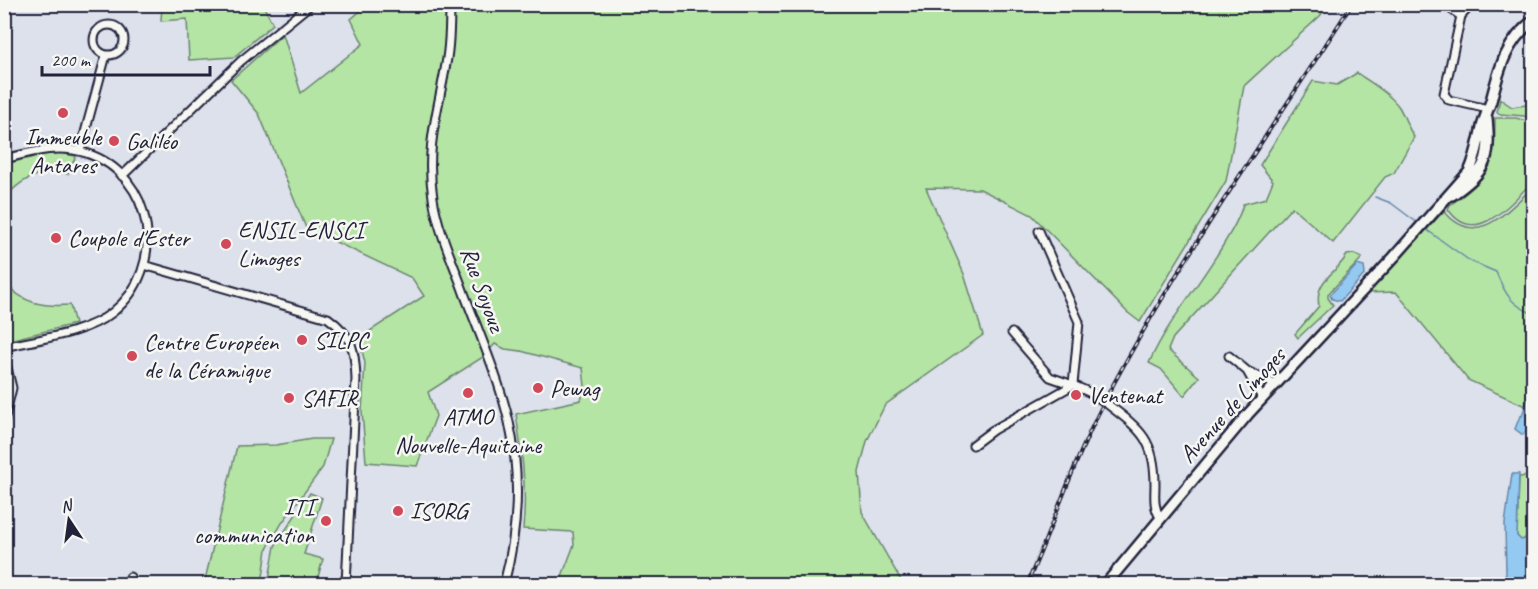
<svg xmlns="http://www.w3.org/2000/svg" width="1538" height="589" font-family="Caveat,sans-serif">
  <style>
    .green { fill: #b4e5a4; stroke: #6b8470; stroke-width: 1.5 }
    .water { fill: #94caf2; stroke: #6687a9; stroke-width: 1.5 }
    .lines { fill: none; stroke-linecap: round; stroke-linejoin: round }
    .stream { stroke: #6687a9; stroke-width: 1.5 }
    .minor-casing { stroke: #22223b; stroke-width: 11 }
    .secondary-casing { stroke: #22223b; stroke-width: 14 }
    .minor { stroke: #f6f6f2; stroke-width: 7 }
    .secondary { stroke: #f6f6f2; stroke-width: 9 }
    .rail-casing { stroke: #22223b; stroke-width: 4 }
    .rail { stroke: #f6f6f2; stroke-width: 1.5; stroke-dasharray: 4.5; stroke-linecap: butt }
    .minor-bridge-casing { stroke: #22223b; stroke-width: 11; stroke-linecap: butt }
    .minor-bridge { stroke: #f6f6f2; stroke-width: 7 }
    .poi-dot { fill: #d1495b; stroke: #f6f6f2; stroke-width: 2 }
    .labels { text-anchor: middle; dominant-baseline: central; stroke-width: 5; stroke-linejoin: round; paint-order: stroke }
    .poi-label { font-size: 24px; fill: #22223b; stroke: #f6f6f2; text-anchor: start }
    .street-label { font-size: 24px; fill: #22223b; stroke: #f6f6f2 }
  </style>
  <rect width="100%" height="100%" fill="#dce1ec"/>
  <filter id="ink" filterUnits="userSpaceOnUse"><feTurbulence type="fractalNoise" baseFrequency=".0167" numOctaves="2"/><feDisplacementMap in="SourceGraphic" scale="12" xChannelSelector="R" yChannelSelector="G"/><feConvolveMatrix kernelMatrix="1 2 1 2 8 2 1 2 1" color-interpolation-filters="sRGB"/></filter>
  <g filter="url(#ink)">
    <path class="green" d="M263,5L273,24L234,57L189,60L187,19L161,21L162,5Z
      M364,5H1328L1320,16L1244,86L1226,181L1140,322L1127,312L1032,215L980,189L926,188L964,274L983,335L885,405L867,441L859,472L862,512L903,584H559L574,545L573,532L523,529C527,489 522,453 516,414L581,400L585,386L583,368L521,351L505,349L495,344L483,357L428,392L436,416L417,466L366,462L362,411L365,363L359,338L424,296L412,278L306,228L259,114L231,80L283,34L301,93L363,44L351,19L365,7Z
      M1357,73C1371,83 1389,93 1399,107C1404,115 1408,128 1414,137L1394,173L1385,177L1333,243L1292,207L1173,338L1168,350L1199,377L1184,396L1161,369L1149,363C1169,319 1201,283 1225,242C1232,230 1240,218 1243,204L1266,198L1273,181L1260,165L1313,81L1337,85Z
      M1500,99L1512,107L1526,105L1528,99L1533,103V119L1524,116L1500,114L1497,112Z
      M1495,118H1516L1533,123V181C1511,203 1475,249 1448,209L1450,205C1490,177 1495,167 1495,118Z
      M60,153L76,156L68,174C42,168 22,178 5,198V164L42,155Z
      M1533,187L1534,379L1525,406L1468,380L1396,292L1367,293L1444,211C1476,250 1506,212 1533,187Z
      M1354,254L1362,258L1328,294V298L1333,305L1298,338L1295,334L1319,306C1314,280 1336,274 1347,255Z
      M5,282C22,304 44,307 70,305L75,324L5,341Z
      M312,439H331L323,467L282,523L267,549L262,584H204L237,446L276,445Z
      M1533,476L1526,536L1525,539L1521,540L1517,536L1519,477Z
      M310,493L322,498L304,554L323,559L316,584H268L275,546Z"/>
    <path class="water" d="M1357,265L1364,267L1365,274L1340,301L1332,299L1330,295Z
      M1533,380V441L1527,430L1523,435L1515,429L1520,416H1522Z
      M1512,474H1519L1517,536L1521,540L1525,539L1526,536L1533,483V584H1500L1506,574L1505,524Z"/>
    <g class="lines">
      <path class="stream" d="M1375,197L1391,203L1415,221
        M1427,230L1470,261L1496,272C1505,294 1511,305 1534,314"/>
      <g class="minor-casing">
        <path id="minor" d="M450,4C450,24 450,44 446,64C438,112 425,147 433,198C438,231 453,262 464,293C480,335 499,379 509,422C521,476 518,531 504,584
          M1443,4L1461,16
          M1472,4L1461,16L1444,94L1449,100L1488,109
          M94 40a15 15 0 1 1 30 0a15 15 0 1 1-30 0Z
          M80,151L106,55
          M4,159C32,152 58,144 86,153C155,175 168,268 113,312C86,334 38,339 4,347
          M122,176L241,61L311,4
          M1039,231L1079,322L1073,385L1093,394
          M144,265L328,318C353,336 355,350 356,379L346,584
          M1012,333L1050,377L1073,385
          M4,355L12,388L4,421
          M1229,356L1247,371L1274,384
          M1247,371L1262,398
          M1106,403C1140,429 1155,439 1155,484C1155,496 1153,507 1160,517
          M973,445L993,430L1073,385
          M128,584L130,577"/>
      </g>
      <g class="secondary-casing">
        <path id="secondary" d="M1452,195C1486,171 1491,160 1487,119
          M1106,584L1248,414L1394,257L1469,172C1476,158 1478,143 1482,127C1484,119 1488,110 1491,101C1499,69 1506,41 1534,20"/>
      </g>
      <use href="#minor" class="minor"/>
      <use href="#secondary" class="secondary"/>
      <g class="rail-casing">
        <path id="rail" d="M1027,584C1056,518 1078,449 1113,385C1184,253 1271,130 1352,4"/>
      </g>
      <use href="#rail" class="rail"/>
      <g class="minor-bridge-casing">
        <path id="minor-bridge" d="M1093,394L1106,403"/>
      </g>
      <use href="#minor-bridge" class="minor-bridge"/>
    </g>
  </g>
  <g class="poi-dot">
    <circle cx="63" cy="113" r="6"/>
    <circle cx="114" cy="141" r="6"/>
    <circle cx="56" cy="238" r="6"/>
    <circle cx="226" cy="244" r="6"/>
    <circle cx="302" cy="340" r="6"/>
    <circle cx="132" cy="356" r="6"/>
    <circle cx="538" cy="388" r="6"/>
    <circle cx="468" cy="393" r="6"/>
    <circle cx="1076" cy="395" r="6"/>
    <circle cx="289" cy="398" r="6"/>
    <circle cx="398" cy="511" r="6"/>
    <circle cx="326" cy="521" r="6"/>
  </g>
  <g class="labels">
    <g class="poi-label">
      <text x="63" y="137" text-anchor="middle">Immeuble<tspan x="63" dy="28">Antares</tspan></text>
      <text x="126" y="141">Galiléo</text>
      <text x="238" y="230">ENSIL-ENSCI<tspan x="238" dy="28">Limoges</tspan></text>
      <text x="68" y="238">Coupole d'Ester</text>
      <text x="314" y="340">SILPC</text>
      <text x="144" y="342">Centre Européen<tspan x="144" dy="28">de la Céramique</tspan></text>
      <text x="550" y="388">Pewag</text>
      <text x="1088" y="395">Ventenat</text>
      <text x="301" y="398">SAFIR</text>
      <text x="468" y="417" text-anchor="middle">ATMO<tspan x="468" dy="28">Nouvelle-Aquitaine</tspan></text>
      <text x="314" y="507" text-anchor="end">ITI<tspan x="314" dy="28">communication</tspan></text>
      <text x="410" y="511">ISORG</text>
    </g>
    <g class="street-label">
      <text transform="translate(483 289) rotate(70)">Rue Soyouz</text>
      <text transform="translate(1232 405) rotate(-48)">Avenue de Limoges</text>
    </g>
  </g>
  <rect width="1538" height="589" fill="none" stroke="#f6f6f2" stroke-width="24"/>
  <rect x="12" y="12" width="1514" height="565" fill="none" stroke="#22223b" stroke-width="2" filter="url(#ink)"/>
  <g transform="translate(69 520) rotate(347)" stroke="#f6f6f2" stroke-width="4.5" paint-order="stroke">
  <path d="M0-4.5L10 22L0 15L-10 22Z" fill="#22223b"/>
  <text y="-9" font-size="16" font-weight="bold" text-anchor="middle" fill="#22223b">N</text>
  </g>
  <path d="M42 66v9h168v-9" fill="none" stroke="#22223b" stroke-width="3"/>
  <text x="51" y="66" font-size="18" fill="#22223b" stroke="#f6f6f2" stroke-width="4.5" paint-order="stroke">200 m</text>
</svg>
